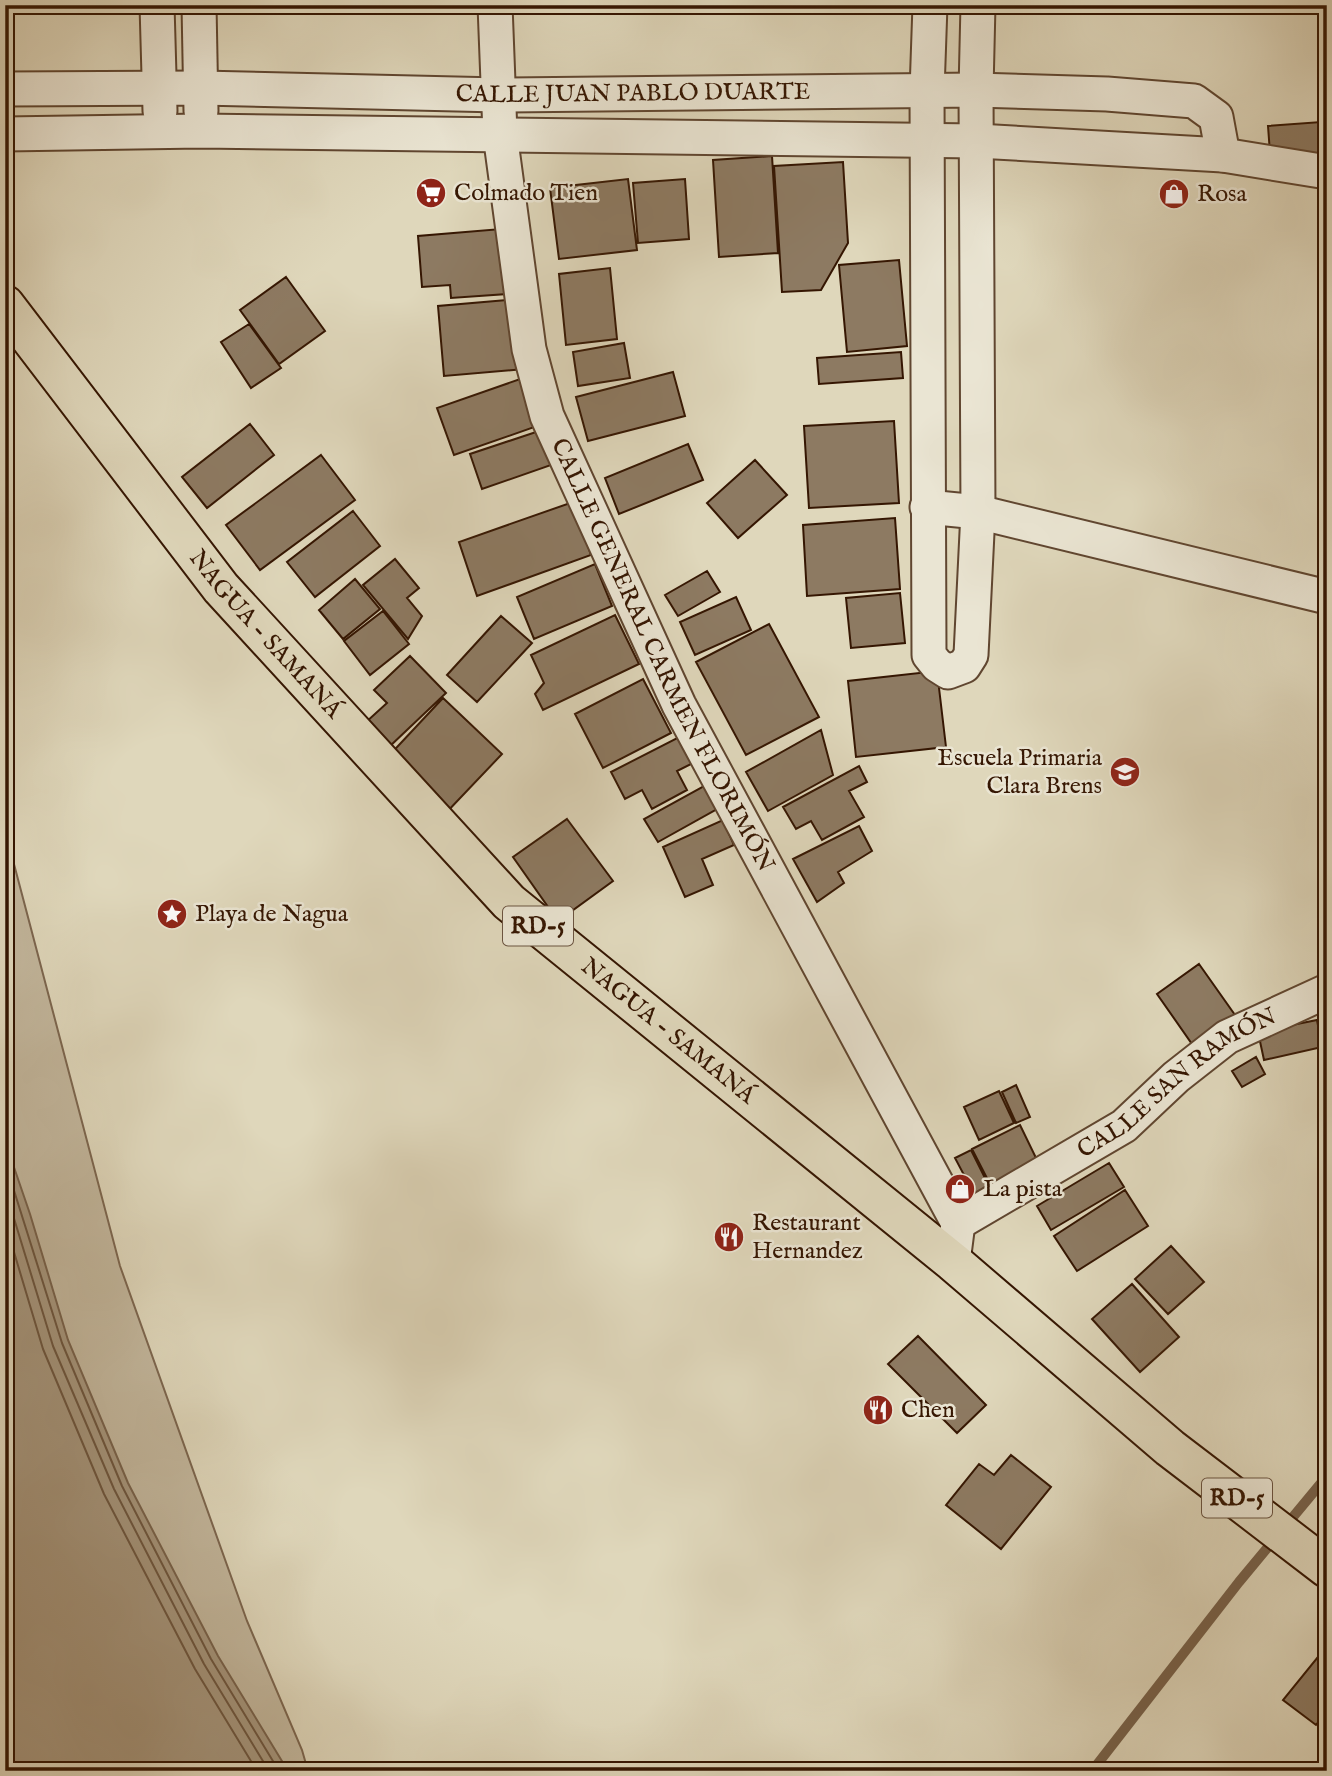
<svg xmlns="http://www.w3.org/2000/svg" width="1332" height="1776" font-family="'IM FELL English',serif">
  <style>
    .green { fill: #c2b69c; stroke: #7c664f; stroke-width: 2 }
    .water { fill: #a5957c; stroke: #78624b; stroke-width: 2 }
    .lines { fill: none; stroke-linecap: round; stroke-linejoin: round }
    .shore { stroke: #6d563f; stroke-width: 2 }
    .stream { stroke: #78624b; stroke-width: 10 }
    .building { fill: #8d7a62; stroke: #351602; stroke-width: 2 }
    .minor-casing { stroke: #604630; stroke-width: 37 }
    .primary-casing { stroke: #351602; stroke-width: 42 }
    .minor { stroke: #eae5d3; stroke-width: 33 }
    .primary { stroke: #dfd7bb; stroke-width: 38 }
    .labels { text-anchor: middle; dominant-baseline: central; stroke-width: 5; stroke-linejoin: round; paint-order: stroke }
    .shield { fill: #eae5d3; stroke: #6b5441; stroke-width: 2 }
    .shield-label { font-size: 23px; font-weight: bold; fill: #351602 }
    .street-label { font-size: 24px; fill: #351602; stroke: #eae5d3 }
    .poi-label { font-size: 24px; fill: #351602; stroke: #eae5d3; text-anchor: start }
  </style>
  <rect width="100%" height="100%" fill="#dfd7bb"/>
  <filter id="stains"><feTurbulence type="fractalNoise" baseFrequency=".00286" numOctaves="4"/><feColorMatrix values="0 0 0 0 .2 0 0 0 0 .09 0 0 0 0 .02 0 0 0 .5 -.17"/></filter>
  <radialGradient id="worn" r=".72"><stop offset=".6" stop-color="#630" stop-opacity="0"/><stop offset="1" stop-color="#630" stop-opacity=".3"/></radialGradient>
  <path class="green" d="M5,830L120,1266L247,1621L302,1750L308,1771H5Z"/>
  <path class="water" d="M5,1141L30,1214L68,1340L128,1483L218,1656L288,1771H5Z"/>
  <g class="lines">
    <path class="shore" d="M5,1162L62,1343L122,1486L211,1659L279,1771
      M5,1189L53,1346L114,1489L204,1664L269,1771
      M5,1222L43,1349L104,1494L195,1669L257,1771"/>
    <path class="stream" d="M1092,1771L1239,1582L1327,1476"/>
  </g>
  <path class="building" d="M1321,122L1323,159L1302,160V151L1270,153L1268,126Z
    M772,156L778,253L719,257L713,160Z
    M843,162L848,243L821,290L782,292L774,166Z
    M628,179L637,250L559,259L550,188Z
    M685,179L689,239L638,243L633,183Z
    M501,229L507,294L451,298L450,285L422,287L418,236Z
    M899,260L907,346L847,352L839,265Z
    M610,268L617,339L566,345L559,274Z
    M286,277L325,331L279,364L240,310Z
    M518,299L524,369L444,376L438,306Z
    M249,324L281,368L251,388L221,342Z
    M1327,329V358L1321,357Z
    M624,343L630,378L578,386L573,352Z
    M901,352L903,378L819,384L817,358Z
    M673,372L685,416L588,441L576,397Z
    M526,377L543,424L454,455L437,408Z
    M894,421L899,503L809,508L804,426Z
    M250,424L274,455L207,508L182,477Z
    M542,430L554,464L482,489L470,454Z
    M688,444L703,480L619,514L605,478Z
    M321,455L355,500L260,570L226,525Z
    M755,460L787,495L738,538L707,503Z
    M573,502L591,555L477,596L459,542Z
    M353,511L380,546L315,597L287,562Z
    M895,518L900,589L807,596L803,525Z
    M395,559L419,588L407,598L422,616L408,639L363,585Z
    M595,564L612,606L534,639L517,597Z
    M707,571L720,592L678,616L665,595Z
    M355,579L380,609L343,639L319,610Z
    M900,593L905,643L851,648L846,598Z
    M736,597L751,630L695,655L680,622Z
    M383,611L409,644L370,675L344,641Z
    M615,615L639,664L543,710L535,694L544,683L531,655Z
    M501,616L532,643L477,702L447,675Z
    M769,624L819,717L746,755L696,662Z
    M410,656L446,693L389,747L365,723L387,703L374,690Z
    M937,671L946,747L856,757L848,681Z
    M643,679L671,733L603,768L575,714Z
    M443,698L502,754L443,816L384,761Z
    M821,730L833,775L768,811L746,772Z
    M687,733L701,759L677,771L687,790L652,809L642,790L625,799L611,772Z
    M859,766L867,782L849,791L864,817L822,840L811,821L796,829L783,807Z
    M704,786L717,809L658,842L644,819Z
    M567,819L613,881L558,921L513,857Z
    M723,820L734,845L702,859L713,885L685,897L663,847Z
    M859,826L872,851L838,872L844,883L817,902L793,859Z
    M1199,964L1235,1015L1192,1044L1157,994Z
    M1317,1020L1322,1047L1264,1060L1258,1032Z
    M1256,1057L1265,1074L1242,1087L1232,1071Z
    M1016,1085L1030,1117L1016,1123L1002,1092Z
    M999,1091L1014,1123L979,1140L964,1107Z
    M1020,1125L1038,1162L991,1186L972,1149Z
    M971,1150L989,1186L974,1194L955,1158Z
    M1109,1163L1124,1187L1051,1230L1037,1206Z
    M1125,1190L1148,1226L1077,1271L1054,1236Z
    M1171,1246L1204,1282L1168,1314L1135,1279Z
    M1132,1284L1179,1337L1140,1372L1092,1319Z
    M918,1336L986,1405L957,1433L888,1364Z
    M1011,1455L1051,1487L1001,1549L946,1505L979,1464L994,1475Z
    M1326,1647L1327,1712L1316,1725L1283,1700Z"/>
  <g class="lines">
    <g class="minor-casing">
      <g id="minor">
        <path d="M157,5L160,111"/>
        <path d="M199,5L201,111"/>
        <path id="s1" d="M495,5L500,134L529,349L547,416L679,705L958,1223L953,1262"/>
        <path d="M930,5L927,91L929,655L937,665L948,672L964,666L971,655L978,512L976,90L978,5"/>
        <path id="s2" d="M5,89L201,88L499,95L976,90L1107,94L1194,101L1216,117L1223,155"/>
        <path d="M5,134L201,131L977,141L1223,155L1327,172"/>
        <path d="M927,507L978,512L1327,597"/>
        <path id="s3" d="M958,1223L1124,1126L1176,1077L1227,1037L1327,991"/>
      </g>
    </g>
    <g class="primary-casing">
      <g id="primary">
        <path id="s4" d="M5,305L221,588L509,902L953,1262L1170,1448L1327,1568"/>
      </g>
    </g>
    <use href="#minor" class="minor"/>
    <use href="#primary" class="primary"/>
  </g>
  <defs>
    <g id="supermarket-disc" transform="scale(1.575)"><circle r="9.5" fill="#8f2418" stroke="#eae5d3"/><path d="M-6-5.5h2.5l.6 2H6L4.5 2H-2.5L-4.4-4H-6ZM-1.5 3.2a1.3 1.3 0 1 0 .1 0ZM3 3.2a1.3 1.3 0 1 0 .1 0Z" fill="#fff"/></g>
    <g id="shop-disc" transform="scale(1.575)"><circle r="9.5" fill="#8f2418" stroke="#eae5d3"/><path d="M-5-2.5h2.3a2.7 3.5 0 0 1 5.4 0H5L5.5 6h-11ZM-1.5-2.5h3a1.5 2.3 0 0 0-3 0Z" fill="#fff"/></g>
    <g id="school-disc" transform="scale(1.575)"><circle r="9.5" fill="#8f2418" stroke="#eae5d3"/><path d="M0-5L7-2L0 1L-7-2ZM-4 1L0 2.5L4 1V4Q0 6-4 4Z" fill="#fff"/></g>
    <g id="sight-disc" transform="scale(1.575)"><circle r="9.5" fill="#8f2418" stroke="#eae5d3"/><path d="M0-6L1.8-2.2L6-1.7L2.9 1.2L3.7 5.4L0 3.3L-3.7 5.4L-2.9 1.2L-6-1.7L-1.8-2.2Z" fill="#fff"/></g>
    <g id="restaurant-disc" transform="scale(1.575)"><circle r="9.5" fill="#8f2418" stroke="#eae5d3"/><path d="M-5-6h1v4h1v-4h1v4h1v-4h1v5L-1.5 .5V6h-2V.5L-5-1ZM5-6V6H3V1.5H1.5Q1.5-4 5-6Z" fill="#fff"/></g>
  </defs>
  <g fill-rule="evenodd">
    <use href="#supermarket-disc" x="431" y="193"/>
    <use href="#shop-disc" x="1174" y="194"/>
    <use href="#school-disc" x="1125" y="772"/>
    <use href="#sight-disc" x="172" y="914"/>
    <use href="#shop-disc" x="960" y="1189"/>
    <use href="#restaurant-disc" x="729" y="1237"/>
    <use href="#restaurant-disc" x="878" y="1410"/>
  </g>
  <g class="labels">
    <g class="shield">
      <rect x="503" y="906.5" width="70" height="39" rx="5"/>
      <rect x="1202" y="1478.5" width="70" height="39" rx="5"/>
    </g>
    <g class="shield-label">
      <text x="538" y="926">RD-5</text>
      <text x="1237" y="1498">RD-5</text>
    </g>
    <g class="street-label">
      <text stroke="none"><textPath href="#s2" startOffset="628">CALLE JUAN PABLO DUARTE</textPath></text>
      <text stroke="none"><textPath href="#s4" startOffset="420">NAGUA - SAMANÁ</textPath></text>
      <text stroke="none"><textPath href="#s1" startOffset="681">CALLE GENERAL CARMEN FLORIMÓN</textPath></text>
      <text stroke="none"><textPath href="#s4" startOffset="987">NAGUA - SAMANÁ</textPath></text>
      <text stroke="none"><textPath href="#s3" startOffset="261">CALLE SAN RAMÓN</textPath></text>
    </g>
    <g class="poi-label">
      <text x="454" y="193">Colmado Tien</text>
      <text x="1197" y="194">Rosa</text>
      <text x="1102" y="758" text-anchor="end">Escuela Primaria<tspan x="1102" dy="28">Clara Brens</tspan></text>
      <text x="195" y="914">Playa de Nagua</text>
      <text x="983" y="1189">La pista</text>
      <text x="752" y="1223">Restaurant<tspan x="752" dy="28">Hernandez</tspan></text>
      <text x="901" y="1410">Chen</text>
    </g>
  </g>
  <rect width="1332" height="1776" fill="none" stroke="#dfd7bb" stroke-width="28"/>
  <rect x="7" y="7" width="1318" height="1762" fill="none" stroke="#351602" stroke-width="3.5"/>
  <rect x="14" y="14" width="1304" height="1748" fill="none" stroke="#351602" stroke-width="2"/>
  <rect width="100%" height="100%" filter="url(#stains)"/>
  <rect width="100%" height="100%" fill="url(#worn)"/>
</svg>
